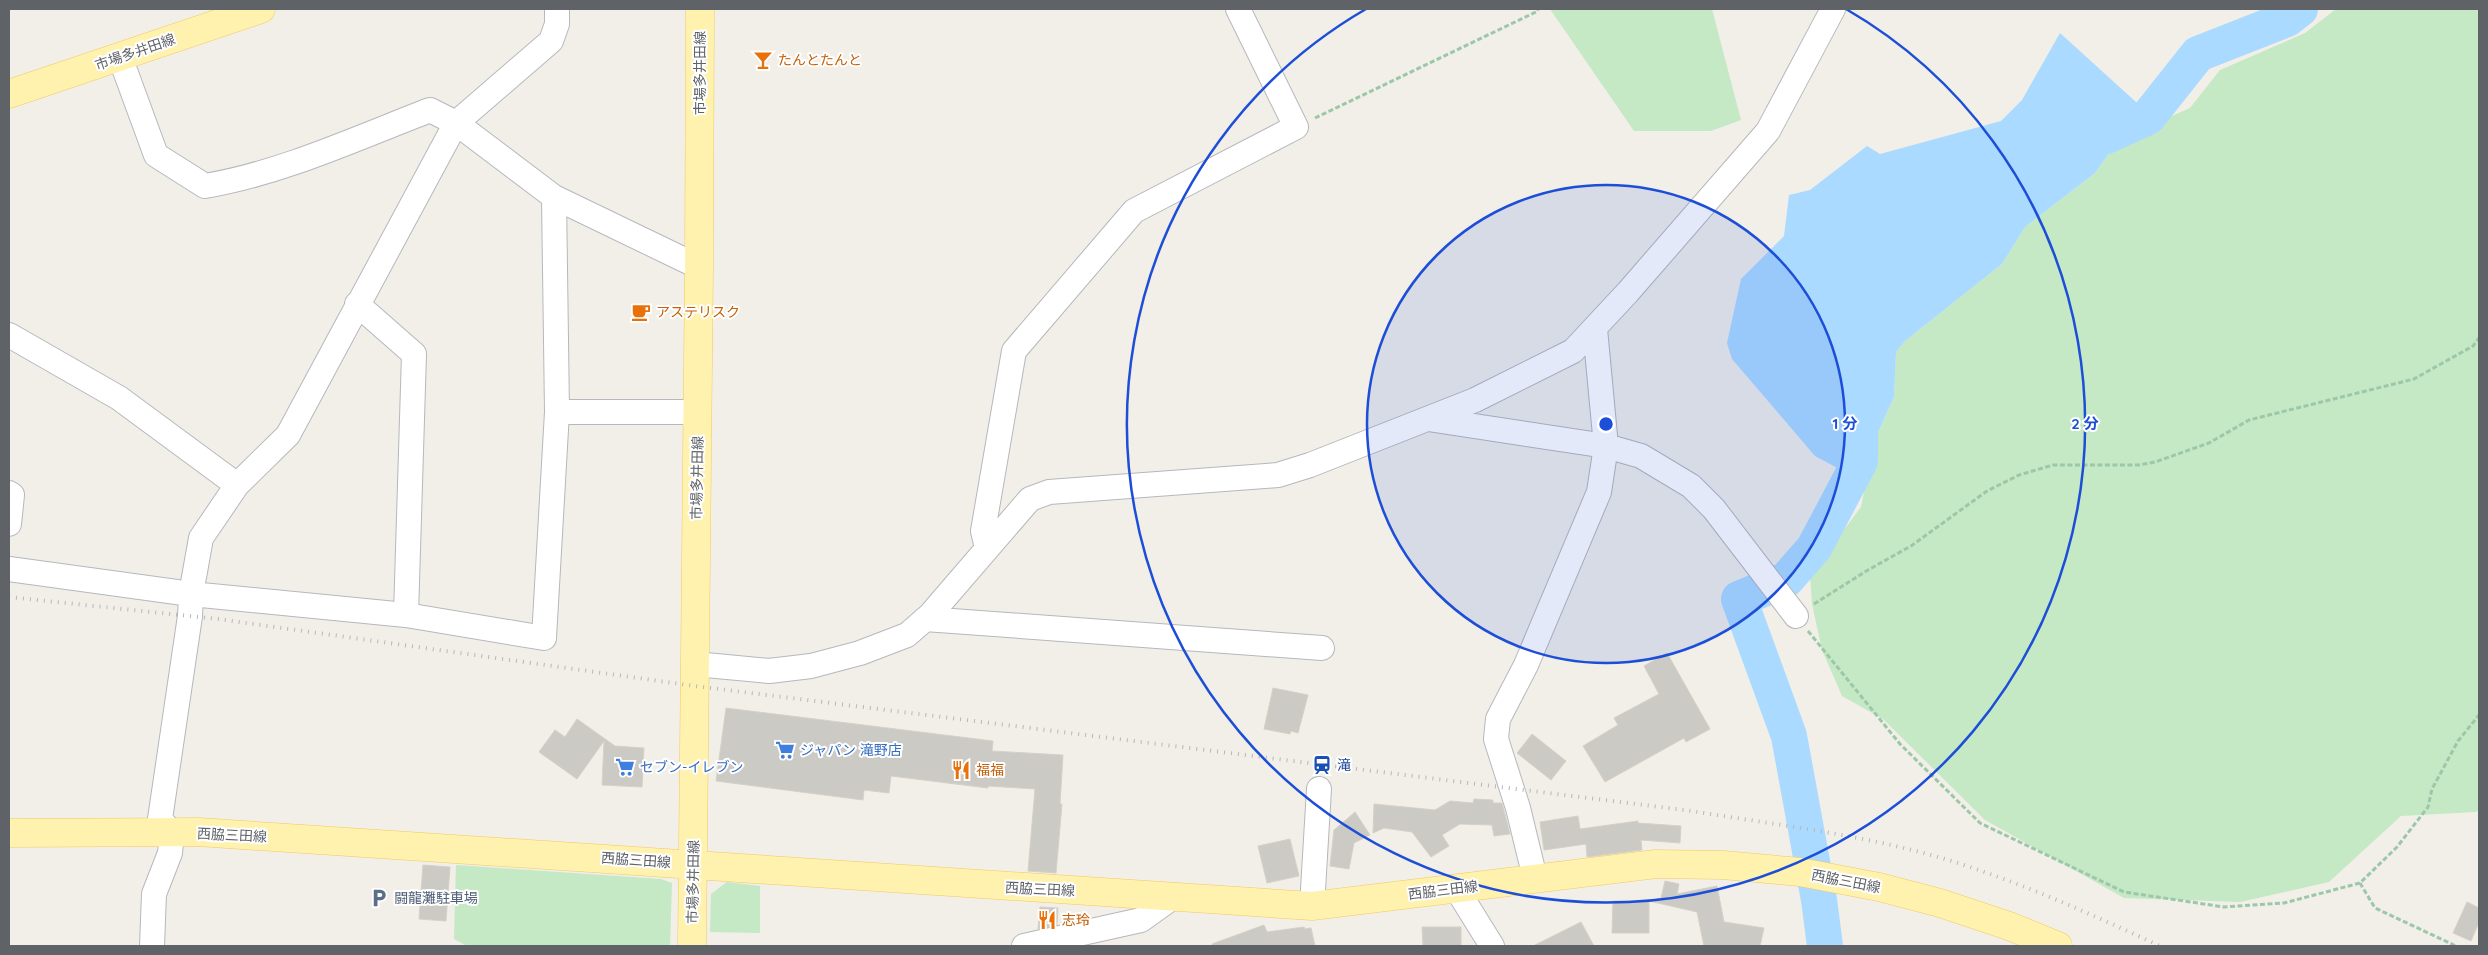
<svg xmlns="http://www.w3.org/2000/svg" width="2488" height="955" font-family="Quicksand,'Noto Sans JP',sans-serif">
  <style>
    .green { fill: #c5e8c5 }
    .water { fill: #aadaff }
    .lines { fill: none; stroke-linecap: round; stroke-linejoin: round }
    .river { stroke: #aadaff; stroke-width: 36 }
    .building { fill: #cccac5; stroke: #d6d1c6 }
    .minor-casing { stroke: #b5b8bc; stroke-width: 26 }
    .major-casing { stroke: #f2c960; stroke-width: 29 }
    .path { stroke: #9cc7a9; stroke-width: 3; stroke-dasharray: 5 2.5; stroke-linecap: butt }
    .minor { stroke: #fff; stroke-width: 24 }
    .major { stroke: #fff2af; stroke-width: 28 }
    .rail { stroke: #b6b7b8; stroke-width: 4; stroke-dasharray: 1 6; stroke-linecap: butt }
    .ring { fill: none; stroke: #1d4ed8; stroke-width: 2.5 }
    .labels { text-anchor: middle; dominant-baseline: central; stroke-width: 4; stroke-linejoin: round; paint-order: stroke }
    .street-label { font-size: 14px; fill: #5f6368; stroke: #fff }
    .food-label { font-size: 14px; fill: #c56008; stroke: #fff; text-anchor: start }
    .shop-label { font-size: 14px; fill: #366cbe; stroke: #fff; text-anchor: start }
    .transit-label { font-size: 14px; fill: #164399; stroke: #fff; text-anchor: start }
    .service-label { font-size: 14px; fill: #4e5e75; stroke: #fff; text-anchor: start }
    .centre { fill: #1d4ed8; stroke: #fff; stroke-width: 2.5 }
    .ring-label { font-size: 15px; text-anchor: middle; font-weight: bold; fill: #1d4ed8; stroke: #fff; stroke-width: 4; stroke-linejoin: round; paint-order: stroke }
  </style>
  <rect width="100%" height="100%" fill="#f1efe8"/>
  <path class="green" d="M1550,9H1712L1741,120L1711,131H1634Z
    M2336,9H2479V810L2476,812L2401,816L2329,882L2240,902L2124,898L1985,820L1883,719L1842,696L1822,650L1812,604L1810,575L1861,507L1875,439L1894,397L1896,352L1905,341L2002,264L2025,227L2095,173L2112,149L2158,122L2190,108L2220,70L2305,33Z
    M456,865L661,879L672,883L670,946H467L454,939Z
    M727,882L760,886V933L710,932L711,894Z"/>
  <path class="water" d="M2060,33L2158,122L2112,149L2095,173L2025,227L2002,264L1905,341L1896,352L1894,397L1875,439L1866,480L1846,466L1843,471L1815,456L1732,359L1727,343L1741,279L1784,236L1789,195L1810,190L1867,146L1880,154L2001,121L2022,100Z"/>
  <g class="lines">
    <path class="river" d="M2106,136L2148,117L2198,54L2287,19L2300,9
      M1780,582L1786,580L1814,548L1860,461V424
      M1768,587L1739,599L1789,736L1819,900L1825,946"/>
  </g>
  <path class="building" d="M1667,653L1710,729L1686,742L1684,738L1605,782L1583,746L1618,725L1614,718L1659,694L1644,666Z
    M1273,688L1308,695L1298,733L1291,731L1290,734L1264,729Z
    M726,708L993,741L992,751L1063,755L1060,804H1062L1056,873L1028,871L1035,789L988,786V788L891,776L889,793L864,790L863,800L716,781Z
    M577,719L615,746L644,748L642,787L602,785L604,741L577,779L539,752L555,730L565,737Z
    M1532,734L1566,761L1551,780L1517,753Z
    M1474,799L1493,800V803H1502L1510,834L1494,836L1492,825L1460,824L1442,835L1449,846L1431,857L1412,832L1384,828L1373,833L1374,804L1435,810L1450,801L1473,803Z
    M1355,812L1370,835L1354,843L1349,869L1330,866L1334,830Z
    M1578,816L1580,829L1638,821V823L1681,826L1680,843L1641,840L1642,850L1587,857L1586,844L1544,850L1540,822Z
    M1290,839L1299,876L1267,883L1258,846Z
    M423,865L450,867L446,921L419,919Z
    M1665,881L1679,884L1677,894L1717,886L1724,922L1764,928L1760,946H1704L1697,912L1649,901V933H1612L1613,901H1648L1661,898Z
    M2467,902L2479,908V922L2471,941L2453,933Z
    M1040,907L1058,908L1057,925L1038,929Z
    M1581,922L1594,946H1533Z
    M1264,925L1267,932L1304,927L1305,929L1311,928L1315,946H1212V944Z
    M1422,927H1461V946H1423Z"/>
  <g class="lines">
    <g class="minor-casing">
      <path id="minor" d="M120,57L156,155L205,186C282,173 357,138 430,110L456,123L554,197L699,267
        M357,304L414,354L406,615
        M9,335L119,398L237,485
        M557,412H698
        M1428,419L1606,446L1641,456L1691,486L1714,509L1796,616
        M9,493L12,495L9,524
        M987,548L983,531L1014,351L1134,211L1296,127L1238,9
        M9,569L191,594L406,615L544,638L557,412L554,197
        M925,619L1322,648
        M695,664L769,671L811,666L860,653L907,635L930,615L1030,499L1049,492L1278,475L1310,465L1475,400L1573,351L1628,292L1768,131L1833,9
        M1535,878L1518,808L1496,739L1498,719L1526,665L1599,492L1606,446L1595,329
        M1456,888L1492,946
        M1312,906L1319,789
        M152,946L154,894L170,853L172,833L160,819L190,616L191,594L201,538L237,485L288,435L456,123L551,41L557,24V9
        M1024,946L1141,920L1173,897"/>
    </g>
    <g class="major-casing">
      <path id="major" d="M9,94L261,9
        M9,833L198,832L1312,906L1656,864L1723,865L1800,872L1879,887L1940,903L2009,926L2058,946
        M692,946L699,267L700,9"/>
    </g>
    <path class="path" d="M1315,118L1538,11V9
      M1814,604L1868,570L1911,546L1987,491L2019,475L2053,465H2139L2155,462L2209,443L2249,420L2414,379L2473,346L2479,338
      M1808,631L1900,744L1980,823L2124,892L2224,907L2284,903L2360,883L2397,847L2428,807L2432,789L2458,741L2479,715
      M2360,883L2375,908L2456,946"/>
    <use href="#minor" class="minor"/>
    <use href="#major" class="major"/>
    <path class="rail" d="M9,597L218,619L695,686L1692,811C1783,826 1876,836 1964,865C2031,887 2095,916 2160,946"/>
  </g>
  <circle cx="1606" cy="424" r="239" fill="#1d4ed8" fill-opacity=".12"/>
  <g class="ring">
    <circle cx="1606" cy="424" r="239"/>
    <path d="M1846 9A479 479 0 1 1 1366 9"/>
  </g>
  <defs>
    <g id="bar-bare" transform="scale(1.5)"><path d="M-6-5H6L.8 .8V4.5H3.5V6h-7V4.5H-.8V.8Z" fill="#e8710a" stroke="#fff" stroke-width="2.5" paint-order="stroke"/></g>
    <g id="cafe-bare" transform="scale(1.5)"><path d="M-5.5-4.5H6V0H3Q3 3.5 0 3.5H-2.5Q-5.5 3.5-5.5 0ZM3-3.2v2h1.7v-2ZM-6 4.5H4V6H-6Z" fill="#e8710a" stroke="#fff" stroke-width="2.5" paint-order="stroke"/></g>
    <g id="supermarket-bare" transform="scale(1.5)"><path d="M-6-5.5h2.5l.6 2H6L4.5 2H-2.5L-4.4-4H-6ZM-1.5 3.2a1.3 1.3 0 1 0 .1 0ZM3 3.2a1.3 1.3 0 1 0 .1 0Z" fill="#3f7fe0" stroke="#fff" stroke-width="2.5" paint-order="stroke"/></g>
    <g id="station-bare" transform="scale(1.5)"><path d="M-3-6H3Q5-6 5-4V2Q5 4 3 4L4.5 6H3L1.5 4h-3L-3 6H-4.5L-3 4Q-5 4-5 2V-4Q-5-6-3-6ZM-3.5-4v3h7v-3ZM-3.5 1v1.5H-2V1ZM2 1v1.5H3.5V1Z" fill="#1a4fb4" stroke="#fff" stroke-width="2.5" paint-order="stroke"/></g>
    <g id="restaurant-bare" transform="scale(1.5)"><path d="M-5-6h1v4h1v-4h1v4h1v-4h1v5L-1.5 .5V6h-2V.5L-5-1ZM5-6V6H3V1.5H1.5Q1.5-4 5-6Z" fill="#e8710a" stroke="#fff" stroke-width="2.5" paint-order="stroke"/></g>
    <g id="parking-bare" transform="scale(1.5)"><path d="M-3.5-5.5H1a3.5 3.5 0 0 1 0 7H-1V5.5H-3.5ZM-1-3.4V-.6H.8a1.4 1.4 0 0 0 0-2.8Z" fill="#5c6f8a" stroke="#fff" stroke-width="2.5" paint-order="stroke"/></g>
  </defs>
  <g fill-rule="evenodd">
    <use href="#bar-bare" x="763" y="60"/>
    <use href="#cafe-bare" x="641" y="312"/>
    <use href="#supermarket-bare" x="785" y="750"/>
    <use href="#station-bare" x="1322" y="765"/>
    <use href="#supermarket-bare" x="625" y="767"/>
    <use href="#restaurant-bare" x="961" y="770"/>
    <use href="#parking-bare" x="379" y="898"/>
    <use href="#restaurant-bare" x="1047" y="920"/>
  </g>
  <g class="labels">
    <g class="street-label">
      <text transform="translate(135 52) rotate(-19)">市場多井田線</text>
      <text transform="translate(700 73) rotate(-90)">市場多井田線</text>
      <text transform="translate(697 478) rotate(-89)">市場多井田線</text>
      <text transform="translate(232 835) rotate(3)">西脇三田線</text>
      <text transform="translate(636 860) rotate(4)">西脇三田線</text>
      <text transform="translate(1846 881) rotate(11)">西脇三田線</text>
      <text transform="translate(693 882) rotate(-89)">市場多井田線</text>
      <text transform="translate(1040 889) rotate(3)">西脇三田線</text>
      <text transform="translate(1443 890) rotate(-7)">西脇三田線</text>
    </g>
    <g class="food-label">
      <text x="778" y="60">たんとたんと</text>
      <text x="656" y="312">アステリスク</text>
      <text x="976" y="770">福福</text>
      <text x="1062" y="920">志玲</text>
    </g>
    <g class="shop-label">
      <text x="800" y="750">ジャパン 滝野店</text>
      <text x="640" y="767">セブン-イレブン</text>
    </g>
    <g class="transit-label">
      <text x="1337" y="765">滝</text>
    </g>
    <g class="service-label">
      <text x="394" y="898">闘龍灘駐車場</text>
    </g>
  </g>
  <circle cx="1606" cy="424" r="8" class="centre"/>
  <g class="ring-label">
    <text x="1845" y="429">1 分</text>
    <text x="2085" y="429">2 分</text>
  </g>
  <rect width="2488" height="955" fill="none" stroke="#5f6368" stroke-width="20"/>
</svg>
